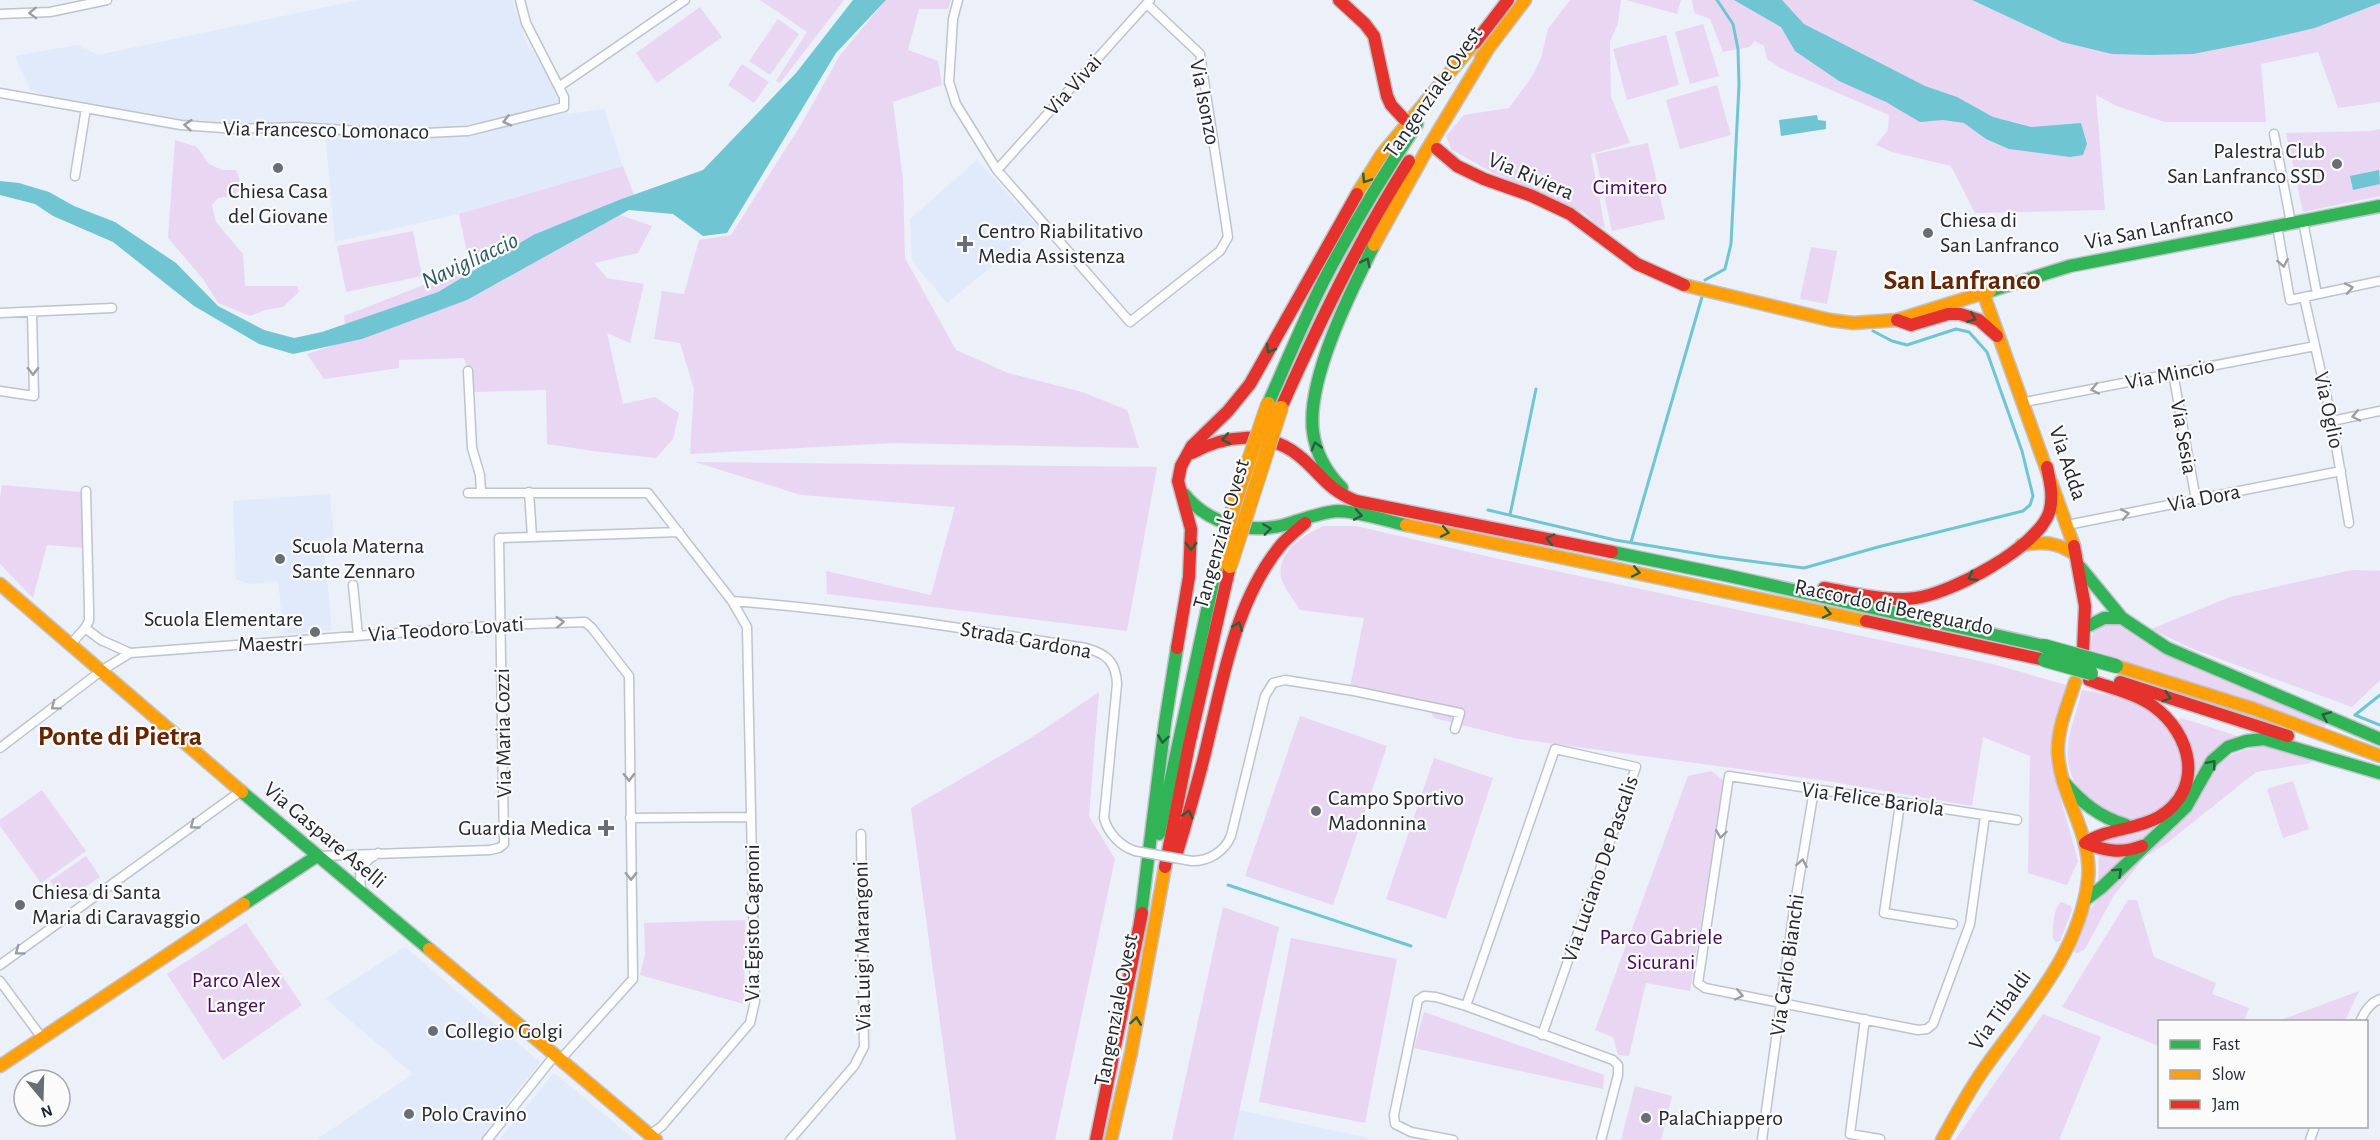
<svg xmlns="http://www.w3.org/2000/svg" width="2380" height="1140" font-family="'Alegreya Sans',sans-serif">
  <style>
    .built { fill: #e0eafb }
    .green { fill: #e8d6f3 }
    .water { fill: #6fc6d2 }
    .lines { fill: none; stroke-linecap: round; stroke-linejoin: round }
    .stream { stroke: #6fc6d2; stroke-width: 3 }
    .street-casing { stroke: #bfc3cb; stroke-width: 11 }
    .fast-casing { stroke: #bfc3cb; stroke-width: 15 }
    .slow-casing { stroke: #bfc3cb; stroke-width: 15 }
    .jam-casing { stroke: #bfc3cb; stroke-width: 15 }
    .street { stroke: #fcfdfe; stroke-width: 8 }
    .fast { stroke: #30b455; stroke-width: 12 }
    .slow { stroke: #ff9f0a; stroke-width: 12 }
    .jam { stroke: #e5322d; stroke-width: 12 }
    .street-bridge-casing { stroke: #bfc3cb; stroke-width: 11; stroke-linecap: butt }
    .fast-bridge-casing { stroke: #bfc3cb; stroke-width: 16; stroke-linecap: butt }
    .slow-bridge-casing { stroke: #bfc3cb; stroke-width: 16; stroke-linecap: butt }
    .street-bridge { stroke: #fcfdfe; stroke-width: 8 }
    .fast-bridge { stroke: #30b455; stroke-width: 14 }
    .slow-bridge { stroke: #ff9f0a; stroke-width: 14 }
    .oneway { stroke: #9a9da1 }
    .oneway2 { stroke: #285f3f }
    .poi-dot { fill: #696d76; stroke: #fbfbfb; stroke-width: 2 }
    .labels { text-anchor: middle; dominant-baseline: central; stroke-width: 4.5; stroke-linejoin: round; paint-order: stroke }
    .street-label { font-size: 22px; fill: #222730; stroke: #fbfbfb }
    .poi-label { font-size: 22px; fill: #222730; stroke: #fbfbfb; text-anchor: start }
    .park-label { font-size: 22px; fill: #4a0859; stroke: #fbfbfb }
    .water-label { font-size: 24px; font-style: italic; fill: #295b60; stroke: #fbfbfb }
    .district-label { font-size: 28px; font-weight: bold; fill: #652604; stroke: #fbfbfb }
  </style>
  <rect width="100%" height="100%" fill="#ecf0f8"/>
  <path class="built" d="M359,0H512L528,47L533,51L568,114L604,109L623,166L459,214L335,242L325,130L244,135L171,130L87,114L30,90L15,56L77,45L98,55Z
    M977,160L1039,228L947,303L912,261L910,219Z
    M330,494L334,538L323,539L332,630L284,634L278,581L249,584L236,579L233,501Z
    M405,947L540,1062L484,1133L492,1140H316L413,1074L325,999Z
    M554,1073L635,1140H499Z
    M1239,1110L1368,1138L1371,1140H1233Z"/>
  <path class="green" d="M760,0H844L780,83L776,81L807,32Z
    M886,0H951L948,9H919L908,50L938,61L942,85L893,102L903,180L905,258L956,350L1008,373L1082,392L1127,410L1139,448L893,443L690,454L694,389L680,343L654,339L662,291L684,294L699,240L731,235L802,123L840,55Z
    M1570,0H1621L1618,23L1610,42L1611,97L1630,143L1591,154L1605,228L1598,226L1584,213L1491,172L1451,149L1446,136L1464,115L1509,108L1533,75L1541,58L1548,29Z
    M1626,0H1681L1677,14Z
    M1692,0H1972L2062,42H2254L2315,28L2380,3V102L2338,108L2318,52L2261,64L2266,122H2165L2117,106L2096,95L2105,210L1975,213L1951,166L1892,152L1876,145L1888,130L1889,115L1780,68L1767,59L1764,46L1755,41L1749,47L1723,52L1710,19L1694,13Z
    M700,7L722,37L657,83L636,53Z
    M778,19L799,34L770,75L749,61Z
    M1703,24L1719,76L1690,84L1675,32Z
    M1666,35L1679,85L1627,100L1613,49Z
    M742,64L769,82L754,103L728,85Z
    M1717,85L1731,135L1680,149L1666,100Z
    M2380,129V196L2303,212L2286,133L2371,131Z
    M175,140L197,147L209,164L222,170H236L239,177L240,189L233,196L218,198L212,205L216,222L243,254L245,286H297L299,292L283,307L265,310L250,316L218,303L203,279L168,238Z
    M1648,143L1665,219L1612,231L1595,154Z
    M623,166L634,195L533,235L438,292L345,325L344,316L470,267L459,214Z
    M620,215L652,226L638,253L594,263L607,278L644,284L630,343L607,333L623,404L655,397L679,413L673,439L656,458L593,451L547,444L546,390L474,392L464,358L399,360V368L324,379L307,354L467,300Z
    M413,231L422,276L346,292L337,246Z
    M1811,247L1837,251L1827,304L1800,299Z
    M695,462L1157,467L1127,631L827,594L826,571L931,595L955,507L801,495Z
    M2,485L81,492L85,548L47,545L33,598L0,564V498Z
    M1323,526H1356L1499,559L1989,663L2066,685L2051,747L2056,782L2078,861L2067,885L2028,873L2030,756L1983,737L1972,806L1821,780L1518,739L1434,718L1425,702L1350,687L1364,618L1300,610C1294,600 1283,587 1281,577C1277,551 1304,535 1323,526Z
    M2352,570L2380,571V680L2352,707L2193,649L2151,629L2230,597Z
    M2113,623L2121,626L2163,654L2327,723L2325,727L2257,704L2089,654L2094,628Z
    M2082,690C2129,698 2179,710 2183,767C2183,780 2180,796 2169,805C2159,812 2142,816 2131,822C2119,817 2101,814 2092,807C2087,803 2084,796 2081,792C2055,757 2073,728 2082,690Z
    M1099,692L1089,816L1115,859L1055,1140H956L911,808L1031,738Z
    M1300,716L1387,746L1333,905L1245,876Z
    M2182,718L2237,736L2239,737L2196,773L2178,720Z
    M2269,746L2312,760L2311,763L2256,772L2167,843L2145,857L2114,895L2085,949L2078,953L2074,952L2073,948L2087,914L2102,893L2190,813C2196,804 2199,798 2203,789C2218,757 2236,749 2269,746Z
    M1434,758L1493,778L1446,919L1386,899Z
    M1711,771L1724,781L1690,991L1646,983L1629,1056L1618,1055L1613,1037L1595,1030L1688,776Z
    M2293,781L2309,829L2283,838L2267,789Z
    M42,790L86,851L41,883L0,826V820Z
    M2159,826L2148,839L2116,848L2097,841L2104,838L2136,834Z
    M2099,855L2122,858L2098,884Z
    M86,856L100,877L65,901L50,881Z
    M2128,900H2137L2154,957L2216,983L2212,994L2249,1008L2244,1021L2160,1022L2159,1046L2062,1007Z
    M2061,902L2071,906L2072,910L2060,941L2056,942L2053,938C2053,927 2053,909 2061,902Z
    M1223,907L1279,927L1233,1140H1172Z
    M745,920L744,1004L640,975L645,954L644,923Z
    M246,923L302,1005L223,1060L167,974Z
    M1291,938L1397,959L1365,1123L1259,1102Z
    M2359,991L2345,1021H2278Z
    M1424,1012L1604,1075L1603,1089L1414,1048Z
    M2043,1014L2101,1037L2059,1140H1955Z
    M1635,1086L1672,1096L1661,1140H1621Z"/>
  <path class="water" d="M853,0H886L836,53L727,233L703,236L673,214L629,210L467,300L362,339L293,354L259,344L194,306L113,242L53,216L35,204L0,195V181L19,183L49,192L74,206L115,222L176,263L218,306L264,330L294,338L322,332L438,292L533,235L619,200L703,170L796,73Z
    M1734,0H1782L1804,24L1925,86L1957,97L1993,117L2031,127L2081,123L2087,144L2083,155L2070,157L2009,149L1986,139L1964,123L1943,120L1920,122L1886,102L1839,81L1795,51L1781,27Z
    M1972,0H2380V3L2315,28L2254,42L2193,54L2150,55L2112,54L2062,42Z
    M1817,115L1818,120L1826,121V129L1781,136L1779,120Z
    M2379,170L2380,184L2353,190L2350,176Z"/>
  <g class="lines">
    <path class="stream" d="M1705,280L1725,269L1731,244L1739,85L1738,49L1733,24L1717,0
      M1488,510L1615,540L1719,557L1804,568L1878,547L2023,511L2030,505L2033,496L2022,451L1987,352L1969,332L1956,329L1907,345L1892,341L1873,331
      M1510,515L1536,389
      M1631,542L1702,297
      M2380,695L2355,715L2380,725
      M1228,885L1411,946"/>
    <g class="street-casing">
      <path id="street" d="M958,0L953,19L949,82L956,104L997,170L1130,322L1220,251L1228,237L1200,54L1147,4
        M0,14L50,12L107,0
        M560,86L685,0
        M0,93L181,125L237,129L297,127L404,134L468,131L564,107V97L526,23L520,0
        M2274,134L2291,223
        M997,170L1150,0
        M75,176L86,108
        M2303,221L2317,294
        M2277,226L2290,300L2380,281
        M2304,297L2332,421L2349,523
        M0,313L112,308
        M468,371L472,448L480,475L481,492
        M2173,373L2196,500
        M0,391L34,396L32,313
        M2025,402L2315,346
        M2332,421L2380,411
        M529,492L532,537
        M468,493H648L732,601L747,627L755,1001L750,1023L662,1126L651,1134
        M2067,525L2341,471
        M353,585L358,635
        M732,601C851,610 969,629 1086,648C1107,654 1116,662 1117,684L1104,818C1108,833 1120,846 1135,851
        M85,628L89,621V609L86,491
        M71,644L85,628L101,640L130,653
        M0,748L101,671L130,653L502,625L585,622L592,628L629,676L633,979L560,1060
        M1900,804L1884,913L1953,924
        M1985,816L1970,924L1933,1024L1927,1029L1918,1030L1705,988L1698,983L1729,776L2017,820
        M630,818L751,817
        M318,856L490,850L499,848L504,844L499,538L679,532
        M1192,861C1209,861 1224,852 1231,836L1265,696L1273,683L1285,680L1354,691L1460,713L1455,729
        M361,892L360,870L368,860L378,853
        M0,965L241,791
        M0,981L42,1038
        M1466,1006L1555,749L1636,767L1542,1035
        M1865,1019L1850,1134L1880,1139
        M2360,1022C2364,1012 2370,1003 2380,999
        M487,1140L555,1055
        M790,1140L854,1066L864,1047L861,834
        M1453,1140L1411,1132L1395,1124L1394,1115L1418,1000L1424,996L1436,997L1466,1006L1613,1060L1618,1065V1075L1601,1140
        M1762,1140L1794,909L1814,790
        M2310,1140L2315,1126"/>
    </g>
    <g class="fast-casing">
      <path id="fast" d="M1990,291L2070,266L2380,206
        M1268,404C1286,363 1303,322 1323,282C1351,228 1383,175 1417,124
        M1342,488C1326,472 1316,454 1313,432C1306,380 1351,291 1374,245
        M1184,494C1208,524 1248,534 1284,525C1302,520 1320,512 1338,511C1356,511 1388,521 1406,525
        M1612,552L1725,575L2044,646
        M2080,567L2122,618L2167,648L2380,739
        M2088,626L2104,618H2122
        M2063,781C2081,802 2099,817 2126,825
        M242,792L429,949
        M1159,834L1217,564
        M2085,900L2102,887L2186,807L2212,761L2228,747L2246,741L2264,739L2380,773
        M244,904L317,856
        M1140,923L1165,723L1177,648"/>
    </g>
    <g class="slow-casing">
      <path id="slow" d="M1481,58L1525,0
        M1357,194L1382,154L1481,35
        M1374,245L1425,153L1488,49
        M1684,285L1830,320L1853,323L1897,320L1990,291
        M1984,295L2074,546
        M1406,525L1866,621
        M2021,545C2042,541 2058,542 2076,555
        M0,584L242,792
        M2116,666L2254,709L2380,756
        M429,949L656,1140
        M0,1066L244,904
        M1111,1140L1131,1053L1165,867
        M1942,1140C1955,1116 1968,1092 1984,1069C2025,1011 2079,955 2088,880C2093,834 2060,797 2058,753C2057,728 2068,705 2075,682"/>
    </g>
    <g class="jam-casing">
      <path id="jam" d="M1339,0L1365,24L1374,36L1387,96L1391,105L1404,119
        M1475,43L1508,0
        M1437,149L1457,166L1484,179L1532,196L1570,214L1637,264L1684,285
        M1897,320L1911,325L1948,314H1960L1979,320L1997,336
        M1281,408C1319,323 1359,240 1409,161
        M1192,453C1225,435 1266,430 1298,455C1321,473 1326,489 1356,501L1612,552
        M2074,546L2085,606L2083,650
        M1824,588C1853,593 1886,602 1916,598C1952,593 2036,548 2049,513C2054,498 2050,482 2047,467
        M1866,621L2045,660
        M1177,648L1189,577L1191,529L1178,481L1181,466L1192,446L1228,411L1250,384L1357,194
        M2089,680C2110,688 2135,693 2153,706C2192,734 2205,789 2159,817C2136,830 2108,828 2085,843C2105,851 2122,854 2142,846
        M2120,682L2288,736
        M1176,856C1188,816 1200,777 1209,736C1225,670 1237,599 1281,545C1288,537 1297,530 1305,523
        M1165,867L1189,745L1230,566
        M1096,1140L1142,913"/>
    </g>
    <use href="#street" class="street"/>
    <use href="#fast" class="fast"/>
    <use href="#slow" class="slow"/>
    <use href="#jam" class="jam"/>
    <g class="street-bridge-casing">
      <path id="street-bridge" d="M1135,851L1192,861"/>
    </g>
    <g class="fast-bridge-casing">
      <path id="fast-bridge" d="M2044,646L2116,666
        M2045,660L2091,673"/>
    </g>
    <g class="slow-bridge-casing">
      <path id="slow-bridge" d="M1217,564L1236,498L1268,404
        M1230,566L1281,408"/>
    </g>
    <use href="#street-bridge" class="street-bridge"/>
    <use href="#fast-bridge" class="fast-bridge"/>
    <use href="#slow-bridge" class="slow-bridge"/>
  </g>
  <defs><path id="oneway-chevron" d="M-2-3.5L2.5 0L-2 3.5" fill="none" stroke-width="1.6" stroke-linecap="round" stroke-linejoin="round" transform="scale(1.5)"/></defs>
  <g class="oneway">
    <use href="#oneway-chevron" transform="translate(33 13) rotate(178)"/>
    <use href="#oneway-chevron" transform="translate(507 121) rotate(166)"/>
    <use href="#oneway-chevron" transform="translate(188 125) rotate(-175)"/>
    <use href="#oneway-chevron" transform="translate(2283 263) rotate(80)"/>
    <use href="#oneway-chevron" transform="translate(2349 288) rotate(-11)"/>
    <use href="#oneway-chevron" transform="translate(33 371) rotate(89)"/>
    <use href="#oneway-chevron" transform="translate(2095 389) rotate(169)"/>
    <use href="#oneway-chevron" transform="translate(2356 416) rotate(168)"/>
    <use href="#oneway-chevron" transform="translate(2125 514) rotate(-11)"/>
    <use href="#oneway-chevron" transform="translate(560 622) rotate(-3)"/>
    <use href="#oneway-chevron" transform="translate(55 706) rotate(143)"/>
    <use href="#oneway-chevron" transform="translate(629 777) rotate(89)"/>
    <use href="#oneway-chevron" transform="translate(194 825) rotate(144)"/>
    <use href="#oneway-chevron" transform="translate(1721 834) rotate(98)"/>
    <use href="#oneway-chevron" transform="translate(1802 863) rotate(-80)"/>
    <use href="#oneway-chevron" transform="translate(631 876) rotate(89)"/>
    <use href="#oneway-chevron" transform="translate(19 951) rotate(144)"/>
    <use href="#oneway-chevron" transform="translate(1739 995) rotate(12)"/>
  </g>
  <g class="oneway2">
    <use href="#oneway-chevron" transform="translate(1366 179) rotate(123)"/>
    <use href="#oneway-chevron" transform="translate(1366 262) rotate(-64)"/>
    <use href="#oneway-chevron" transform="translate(1972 318) rotate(22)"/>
    <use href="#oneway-chevron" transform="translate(1270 349) rotate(119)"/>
    <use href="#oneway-chevron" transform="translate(1226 439) rotate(169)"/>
    <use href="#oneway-chevron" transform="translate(1316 446) rotate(-106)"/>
    <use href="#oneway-chevron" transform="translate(1358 515) rotate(10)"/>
    <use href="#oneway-chevron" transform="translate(1267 529) rotate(-8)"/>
    <use href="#oneway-chevron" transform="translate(1445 532) rotate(12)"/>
    <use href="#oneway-chevron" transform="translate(1550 539) rotate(-168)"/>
    <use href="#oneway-chevron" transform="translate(1191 546) rotate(91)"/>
    <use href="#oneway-chevron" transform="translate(1636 572) rotate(12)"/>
    <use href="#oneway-chevron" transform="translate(1972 577) rotate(150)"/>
    <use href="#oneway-chevron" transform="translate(1827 613) rotate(12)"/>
    <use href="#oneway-chevron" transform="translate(1238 626) rotate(-68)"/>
    <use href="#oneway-chevron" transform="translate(2167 697) rotate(17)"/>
    <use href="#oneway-chevron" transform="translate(2326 716) rotate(-157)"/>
    <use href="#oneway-chevron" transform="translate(1163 739) rotate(98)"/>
    <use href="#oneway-chevron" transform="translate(2212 764) rotate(-50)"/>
    <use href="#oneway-chevron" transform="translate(1188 814) rotate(-74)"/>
    <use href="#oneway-chevron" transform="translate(2118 872) rotate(-43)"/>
    <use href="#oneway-chevron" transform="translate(1136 1021) rotate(-82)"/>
  </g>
  <g class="poi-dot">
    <circle cx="2337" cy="164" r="6"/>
    <circle cx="278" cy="168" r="6"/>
    <circle cx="1928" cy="233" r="6"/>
    <path d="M962 235h6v6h6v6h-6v6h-6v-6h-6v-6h6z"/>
    <circle cx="280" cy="559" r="6"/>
    <circle cx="315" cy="632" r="6"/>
    <circle cx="1316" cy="811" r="6"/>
    <path d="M603 819h6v6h6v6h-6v6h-6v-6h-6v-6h6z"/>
    <circle cx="20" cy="905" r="6"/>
    <circle cx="433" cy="1031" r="6"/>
    <circle cx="409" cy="1114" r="6"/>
    <circle cx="1646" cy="1118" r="6"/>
  </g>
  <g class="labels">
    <g class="street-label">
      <text transform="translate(1073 85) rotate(-48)">Via Vivai</text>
      <text transform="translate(1433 92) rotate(-55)">Tangenziale Ovest</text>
      <text transform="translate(1205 102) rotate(79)">Via Isonzo</text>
      <text transform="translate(326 130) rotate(1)">Via Francesco Lomonaco</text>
      <text transform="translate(1531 176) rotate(23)">Via Riviera</text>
      <text transform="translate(2159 228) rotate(-11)">Via San Lanfranco</text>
      <text transform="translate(2170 374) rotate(-11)">Via Mincio</text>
      <text transform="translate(2329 410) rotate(78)">Via Oglio</text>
      <text transform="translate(2184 437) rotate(80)">Via Sesia</text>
      <text transform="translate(2068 463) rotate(71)">Via Adda</text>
      <text transform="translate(2204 498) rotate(-11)">Via Dora</text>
      <text transform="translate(1221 534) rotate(-74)">Tangenziale Ovest</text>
      <text transform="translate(1894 607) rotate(12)">Raccordo di Bereguardo</text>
      <text transform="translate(446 629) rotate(-4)">Via Teodoro Lovati</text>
      <text transform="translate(1026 640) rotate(10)">Strada Gardona</text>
      <text transform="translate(503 733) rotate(-91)">Via Maria Cozzi</text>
      <text transform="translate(1873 799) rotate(8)">Via Felice Bariola</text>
      <text transform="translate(325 835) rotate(40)">Via Gaspare Aselli</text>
      <text transform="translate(1600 869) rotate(-71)">Via Luciano De Pascalis</text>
      <text transform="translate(752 923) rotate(-90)">Via Egisto Cagnoni</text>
      <text transform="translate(862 946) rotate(-91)">Via Luigi Marangoni</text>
      <text transform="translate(1787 965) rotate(-82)">Via Carlo Bianchi</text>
      <text transform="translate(1116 1010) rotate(-79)">Tangenziale Ovest</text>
      <text transform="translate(2000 1010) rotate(-55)">Via Tibaldi</text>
    </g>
    <g class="poi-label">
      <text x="2325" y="151" text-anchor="end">Palestra Club<tspan x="2325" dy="25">San Lanfranco SSD</tspan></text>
      <text x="278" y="191" text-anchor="middle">Chiesa Casa<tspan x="278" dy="25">del Giovane</tspan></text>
      <text x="1940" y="220">Chiesa di<tspan x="1940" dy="25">San Lanfranco</tspan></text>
      <text x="978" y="231">Centro Riabilitativo<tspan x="978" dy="25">Media Assistenza</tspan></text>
      <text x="292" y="546">Scuola Materna<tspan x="292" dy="25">Sante Zennaro</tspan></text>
      <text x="303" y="619" text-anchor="end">Scuola Elementare<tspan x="303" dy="25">Maestri</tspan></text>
      <text x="1328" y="798">Campo Sportivo<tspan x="1328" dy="25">Madonnina</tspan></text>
      <text x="592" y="828" text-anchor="end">Guardia Medica</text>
      <text x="32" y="892">Chiesa di Santa<tspan x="32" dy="25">Maria di Caravaggio</tspan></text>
      <text x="445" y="1031">Collegio Golgi</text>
      <text x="421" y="1114">Polo Cravino</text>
      <text x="1658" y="1118">PalaChiappero</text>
    </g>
    <g class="park-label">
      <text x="1630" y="187">Cimitero</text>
      <text x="1661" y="937">Parco Gabriele<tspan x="1661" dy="25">Sicurani</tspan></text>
      <text x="236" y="980">Parco Alex<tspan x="236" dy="25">Langer</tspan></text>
    </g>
    <g class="water-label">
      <text transform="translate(470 261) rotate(-25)">Navigliaccio</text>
    </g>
    <g class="district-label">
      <text x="1962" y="281">San Lanfranco</text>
      <text x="120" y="737">Ponte di Pietra</text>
    </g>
  </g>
  <rect x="2158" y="1020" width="210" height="108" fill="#fbfbfb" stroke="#a4a6aa" stroke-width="1.5"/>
  <rect x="2170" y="1040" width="30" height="9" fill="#30b455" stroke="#a4a6aa" stroke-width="1.5"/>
  <text x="2212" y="1050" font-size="18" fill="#222730">Fast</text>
  <rect x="2170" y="1070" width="30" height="9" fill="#ff9f0a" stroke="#a4a6aa" stroke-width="1.5"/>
  <text x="2212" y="1080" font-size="18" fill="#222730">Slow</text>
  <rect x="2170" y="1100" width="30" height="9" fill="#e5322d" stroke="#a4a6aa" stroke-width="1.5"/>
  <text x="2212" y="1110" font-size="18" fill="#222730">Jam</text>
  <g transform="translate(42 1098) rotate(161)"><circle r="28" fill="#fbfbfb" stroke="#a4a6aa" stroke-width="1.5"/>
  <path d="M0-4.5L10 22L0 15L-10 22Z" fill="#696d76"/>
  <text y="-9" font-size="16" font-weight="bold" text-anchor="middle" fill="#222730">N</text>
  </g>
</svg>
